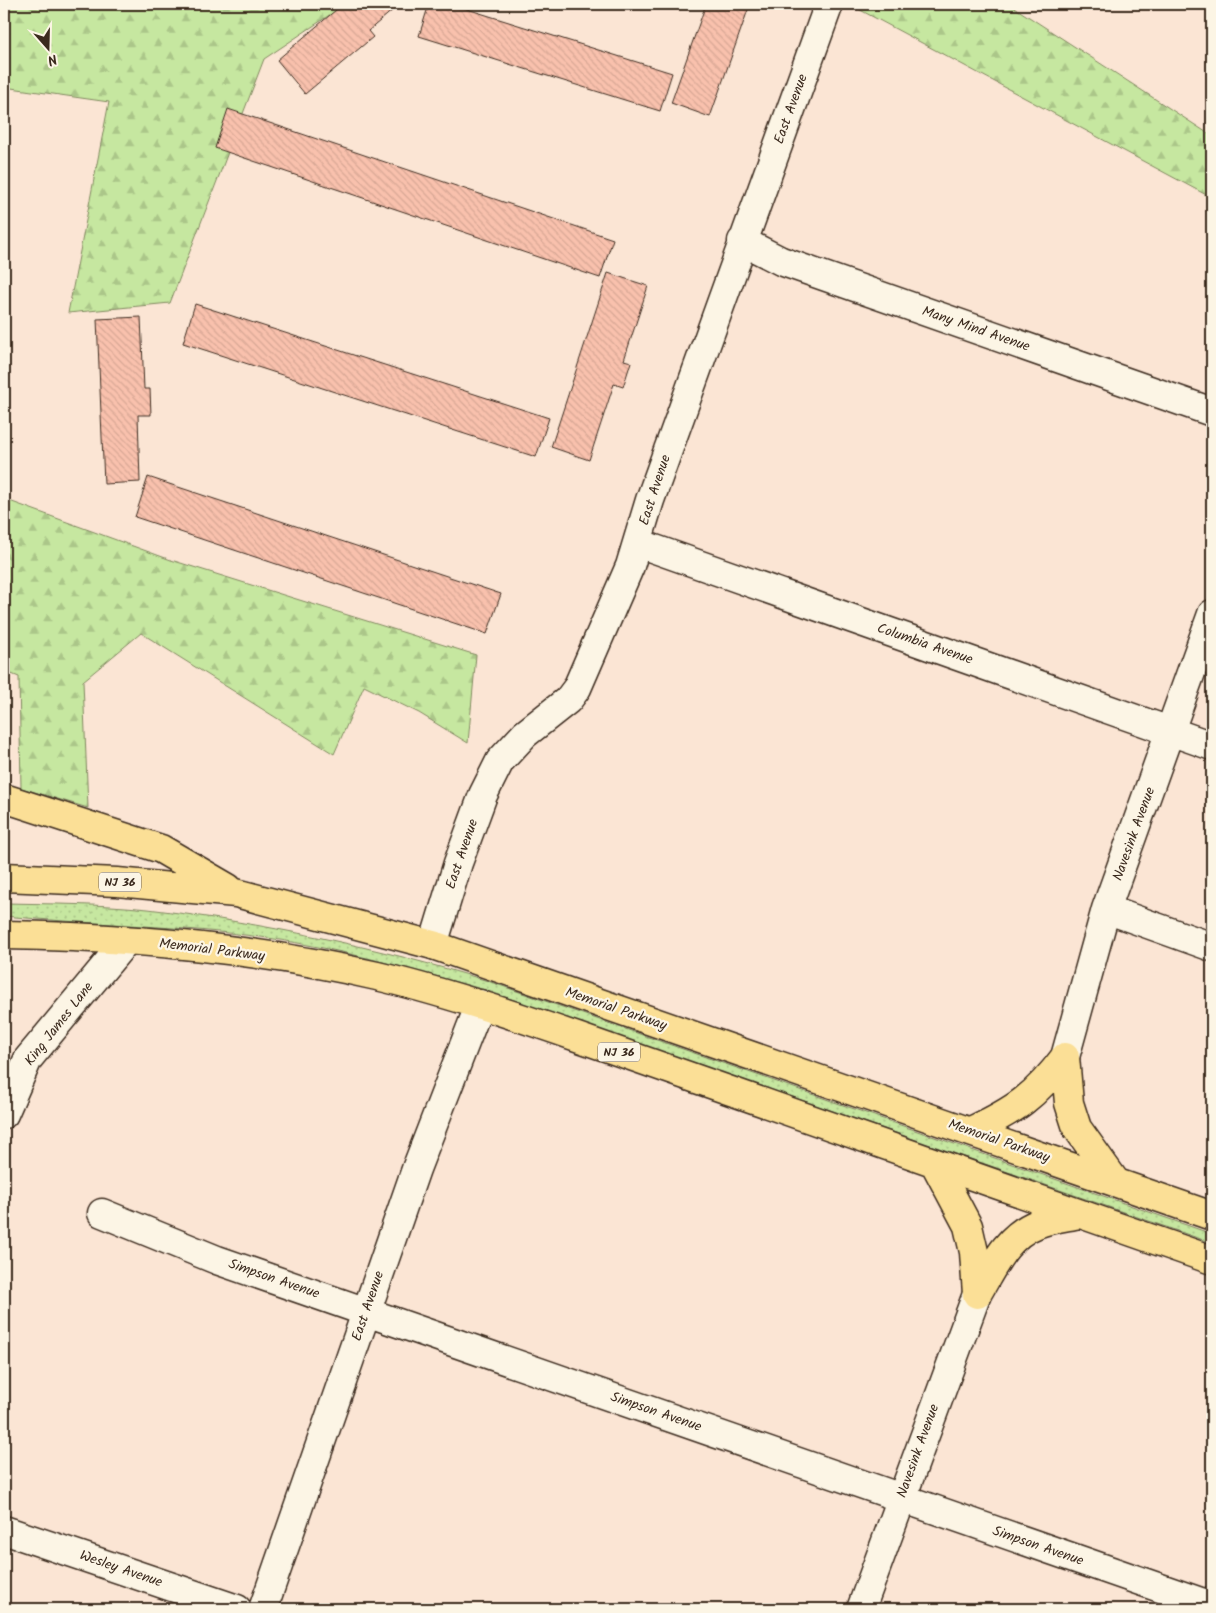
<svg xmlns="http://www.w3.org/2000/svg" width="1216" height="1613" font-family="Kalam,sans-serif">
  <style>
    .grass { fill: url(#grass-dots); stroke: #80885f }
    .forest { fill: url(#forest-firs); stroke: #80885f }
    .building { fill: url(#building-back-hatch); stroke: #3b2a1e }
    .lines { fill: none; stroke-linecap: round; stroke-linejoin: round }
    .minor-casing { stroke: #3b2a1e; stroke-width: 31 }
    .highway-casing { stroke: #3b2a1e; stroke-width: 31 }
    .minor { stroke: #fcf5e5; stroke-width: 28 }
    .highway { stroke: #fbdf96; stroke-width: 28 }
    .labels { text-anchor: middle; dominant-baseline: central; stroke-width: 4.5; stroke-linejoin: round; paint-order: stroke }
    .shield { fill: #fcf5e5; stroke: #75675a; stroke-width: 1 }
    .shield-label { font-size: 12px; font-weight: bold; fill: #3b2a1e }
    .street-label { font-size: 14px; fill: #3b2a1e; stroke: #fcf5e5 }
  </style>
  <defs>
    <pattern id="grass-dots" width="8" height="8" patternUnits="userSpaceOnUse" patternTransform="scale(1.25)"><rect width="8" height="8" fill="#c6e7a0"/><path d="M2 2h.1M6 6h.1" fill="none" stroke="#abc689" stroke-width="1.8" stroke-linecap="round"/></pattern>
    <pattern id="forest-firs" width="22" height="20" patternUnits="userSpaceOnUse" patternTransform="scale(1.25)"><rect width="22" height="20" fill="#c6e7a0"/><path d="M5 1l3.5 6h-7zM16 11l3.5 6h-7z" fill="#abc689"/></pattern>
    <pattern id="building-back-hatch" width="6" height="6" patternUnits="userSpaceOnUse" patternTransform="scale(1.25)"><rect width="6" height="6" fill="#f9c1ad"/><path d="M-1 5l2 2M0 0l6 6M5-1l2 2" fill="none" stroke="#d6a694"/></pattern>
  </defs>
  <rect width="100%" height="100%" fill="#fbe5d4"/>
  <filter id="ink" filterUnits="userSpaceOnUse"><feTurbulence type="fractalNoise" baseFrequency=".02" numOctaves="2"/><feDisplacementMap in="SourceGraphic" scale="10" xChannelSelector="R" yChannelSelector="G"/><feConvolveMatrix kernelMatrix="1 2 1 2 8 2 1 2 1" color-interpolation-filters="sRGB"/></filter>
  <g filter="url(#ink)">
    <path class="grass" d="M4,903C52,904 100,904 148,909C263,923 377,947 488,981L1212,1234V1243L485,990C414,970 342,949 268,938C180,925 92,925 4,916Z"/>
    <path class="forest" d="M4,4H346L264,59L170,303L68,313L109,102L4,87Z
      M849,4H1009L1212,136V198Z
      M4,499L171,560L476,655L468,743L419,713L364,686L334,754L141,633L83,681L88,808L21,788L19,677L4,671Z"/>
    <path class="building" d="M343,4H400L368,31L373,37L305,94L277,60Z
      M429,4H451L672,73L660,111L419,36Z
      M706,4H750L710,117L671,103Z
      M228,109L613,239L600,278L215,148Z
      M608,273L648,286L624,360L631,362L623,387L614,384L589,460L551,447Z
      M195,304L549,418L536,457L183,343Z
      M141,317L144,389H150L151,415H138L140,482L104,484L97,319Z
      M148,477L501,594L487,634L135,517Z"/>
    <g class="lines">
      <g class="minor-casing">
        <path id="minor" d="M742,241L781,261L1212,412
          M638,543L1212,746
          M1106,909L1212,947
          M433,945L458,863L483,795L500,761L525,734L568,700L577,688L630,566L650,500L829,4
          M1065,1057L1106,909L1212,614
          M4,1114L28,1059L126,941
          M102,1213L217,1260L1212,1606
          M4,1530L237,1609
          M263,1609L416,1169L480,1004
          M861,1609L977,1294"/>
      </g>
      <g class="highway-casing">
        <path id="highway" d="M4,798L161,849L228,888
          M4,877L117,882L236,893L433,945L1212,1216
          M4,935C128,937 255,948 377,976C445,992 511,1014 577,1037L1212,1260
          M1065,1057L1069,1103L1077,1128L1115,1181
          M971,1131C1015,1110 1035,1097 1065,1057
          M935,1164L968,1226L974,1252L977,1294
          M977,1294C993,1267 1006,1236 1037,1224C1049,1219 1065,1217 1079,1214"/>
      </g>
      <use href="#minor" class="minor"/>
      <use href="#highway" class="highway"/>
    </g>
  </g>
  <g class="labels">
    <g class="shield">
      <rect x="99" y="872.5" width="42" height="19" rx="4"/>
      <rect x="598" y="1042.5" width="42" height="19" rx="4"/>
    </g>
    <g class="shield-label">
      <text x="120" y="882">NJ 36</text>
      <text x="619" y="1052">NJ 36</text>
    </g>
    <g class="street-label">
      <text transform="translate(791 109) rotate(-70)">East Avenue</text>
      <text transform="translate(976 329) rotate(19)">Many Mind Avenue</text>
      <text transform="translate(655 490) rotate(-72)">East Avenue</text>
      <text transform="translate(925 644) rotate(19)">Columbia Avenue</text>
      <text transform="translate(1134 834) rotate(-70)">Navesink Avenue</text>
      <text transform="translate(462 854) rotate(-71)">East Avenue</text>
      <text transform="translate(212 950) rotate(7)">Memorial Parkway</text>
      <text transform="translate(616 1009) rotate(19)">Memorial Parkway</text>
      <text transform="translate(59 1024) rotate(-52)">King James Lane</text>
      <text transform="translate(999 1141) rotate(19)">Memorial Parkway</text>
      <text transform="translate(274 1279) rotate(19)">Simpson Avenue</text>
      <text transform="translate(368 1306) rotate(-71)">East Avenue</text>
      <text transform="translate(656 1412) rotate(19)">Simpson Avenue</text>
      <text transform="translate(918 1451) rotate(-70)">Navesink Avenue</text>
      <text transform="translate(1038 1546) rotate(19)">Simpson Avenue</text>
      <text transform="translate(121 1569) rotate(19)">Wesley Avenue</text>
    </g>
  </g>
  <rect width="1216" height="1613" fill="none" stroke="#fcf5e5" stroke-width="20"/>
  <rect x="10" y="10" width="1196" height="1593" fill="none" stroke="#3b2a1e" stroke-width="2" filter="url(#ink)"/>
  <g transform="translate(48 48) rotate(160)" stroke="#fcf5e5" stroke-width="4" paint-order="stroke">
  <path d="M0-4L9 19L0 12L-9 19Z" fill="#3b2a1e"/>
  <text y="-8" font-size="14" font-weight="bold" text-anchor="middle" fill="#3b2a1e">N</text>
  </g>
</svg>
